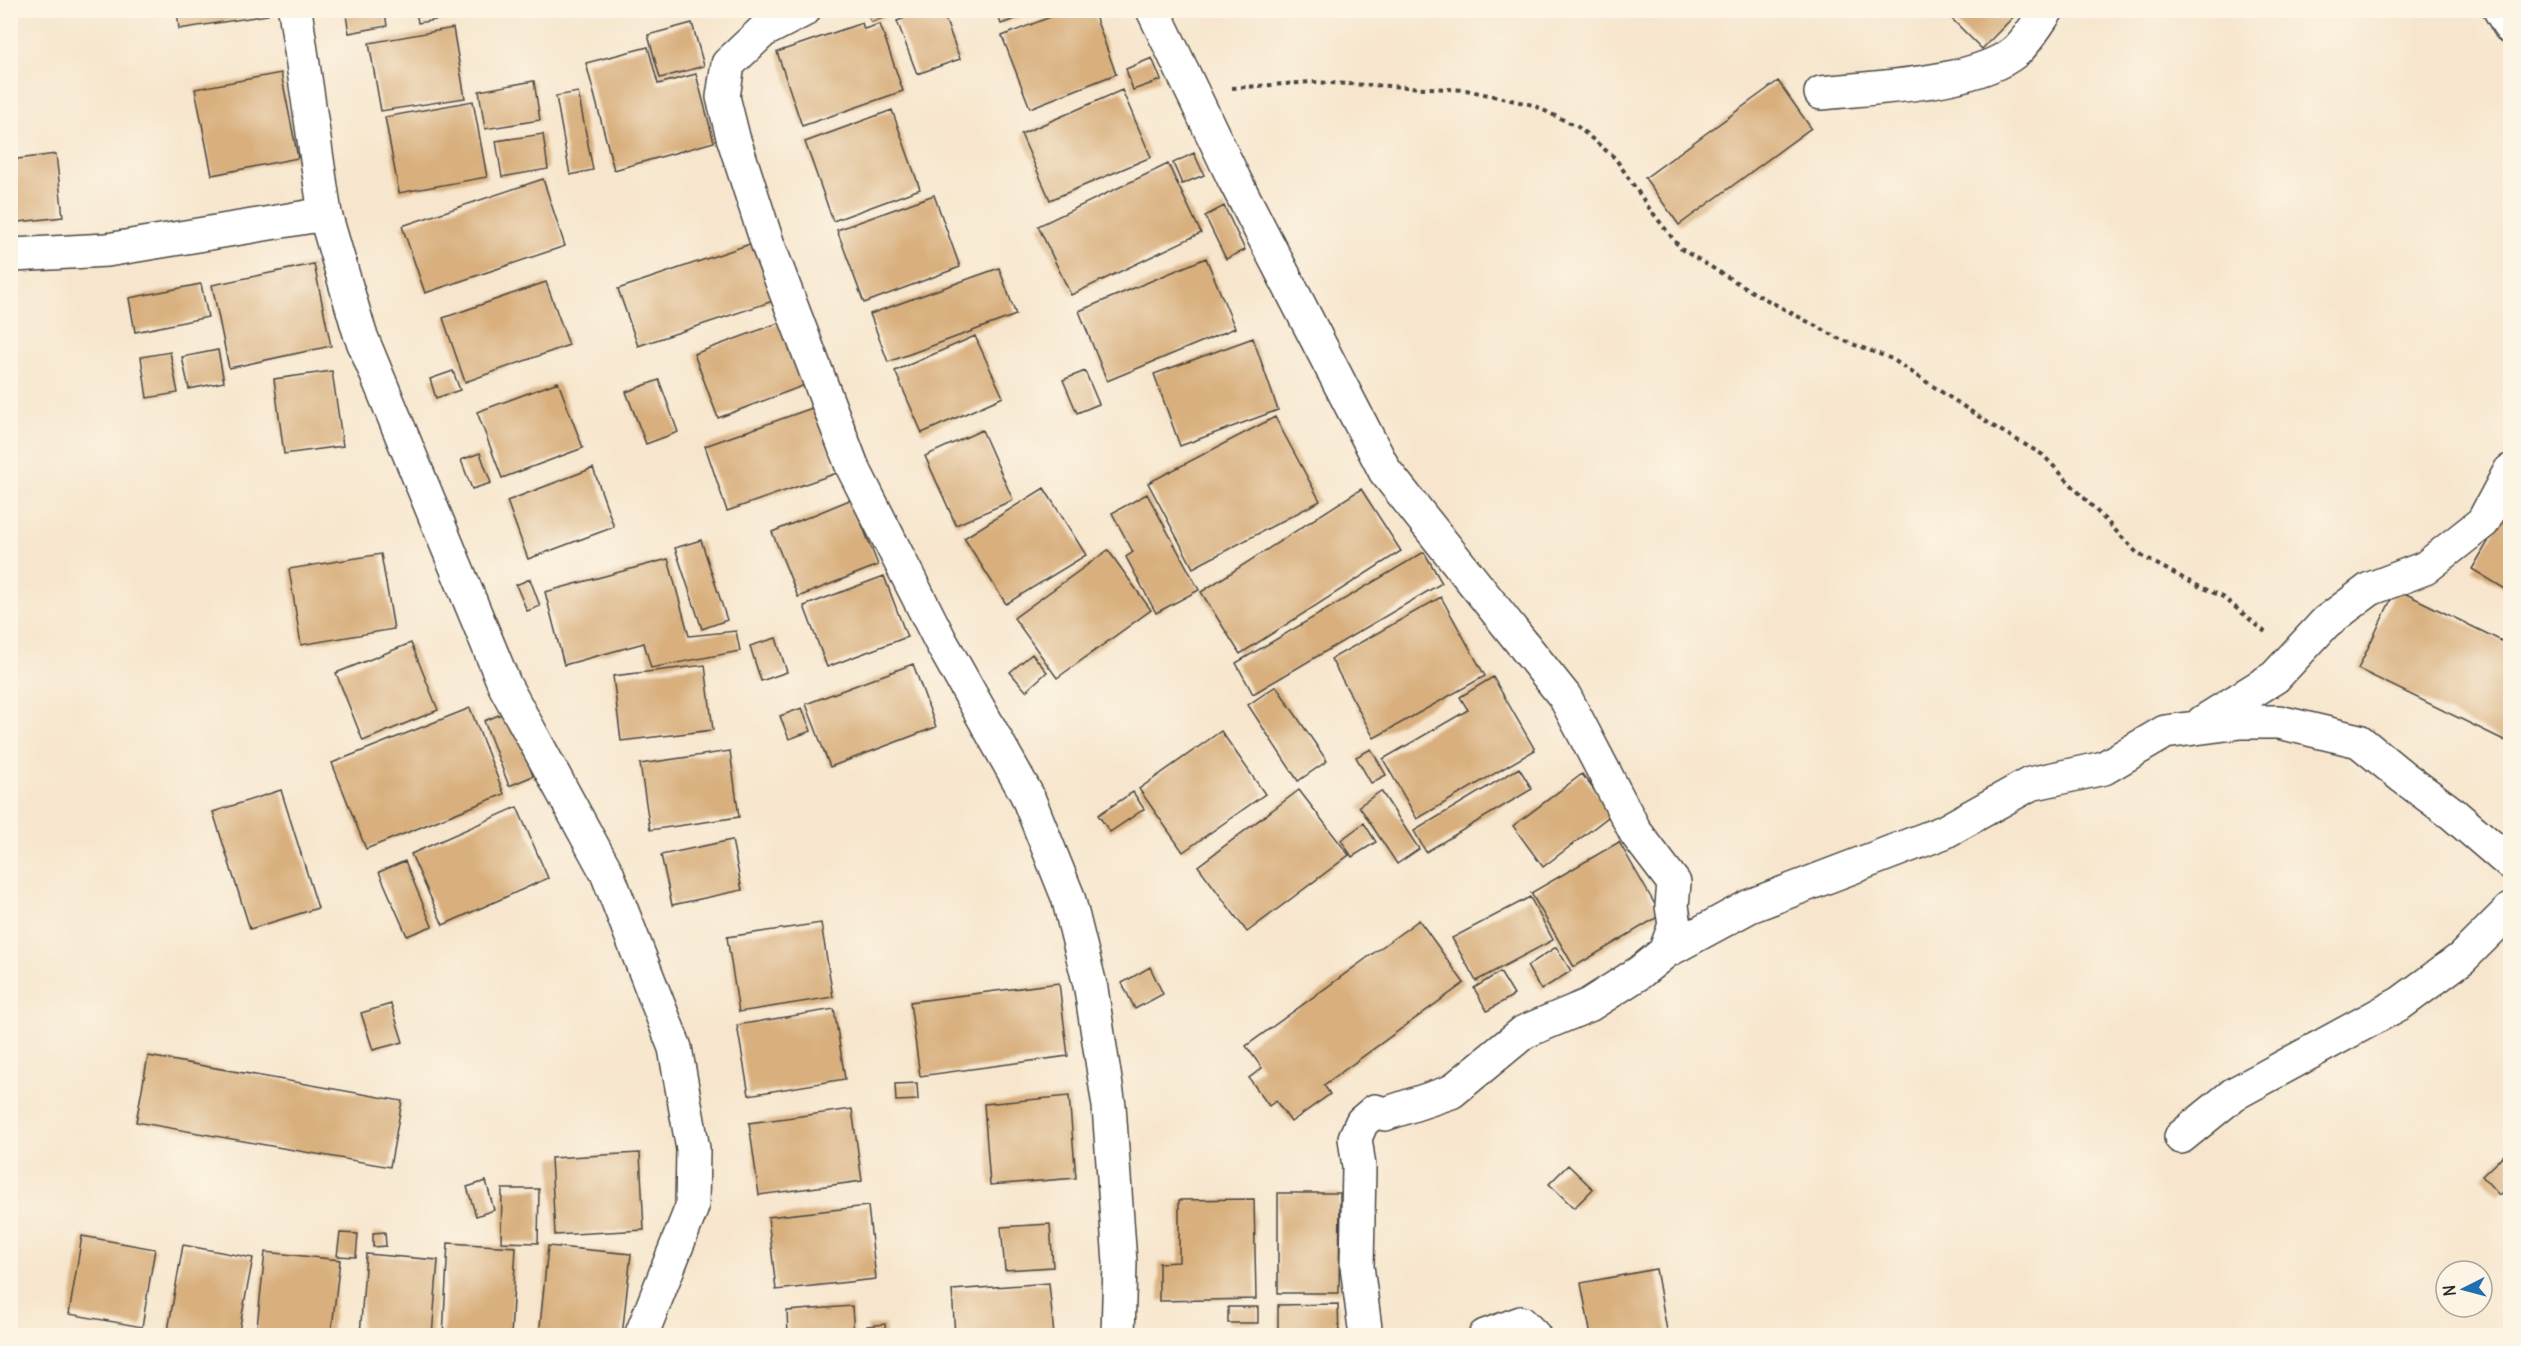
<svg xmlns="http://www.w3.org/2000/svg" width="2521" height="1346" font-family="Delius,sans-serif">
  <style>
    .building { fill: #d8af7d }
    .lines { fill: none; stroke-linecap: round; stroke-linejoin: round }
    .street-casing { stroke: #4a4743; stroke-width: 36 }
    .path { stroke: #4a4743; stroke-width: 4; stroke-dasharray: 4.5 4.5; stroke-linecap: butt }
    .street { stroke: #fff; stroke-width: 33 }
  </style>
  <rect width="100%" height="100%" fill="#fcf5e5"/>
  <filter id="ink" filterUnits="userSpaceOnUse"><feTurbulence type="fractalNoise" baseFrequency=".0167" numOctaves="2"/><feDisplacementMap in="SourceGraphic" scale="12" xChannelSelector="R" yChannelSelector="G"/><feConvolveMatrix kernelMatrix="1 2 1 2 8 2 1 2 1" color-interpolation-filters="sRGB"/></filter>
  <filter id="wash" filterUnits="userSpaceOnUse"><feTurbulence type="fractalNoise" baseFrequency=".008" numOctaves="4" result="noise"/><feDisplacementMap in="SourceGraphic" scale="24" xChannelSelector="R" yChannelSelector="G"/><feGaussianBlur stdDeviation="1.35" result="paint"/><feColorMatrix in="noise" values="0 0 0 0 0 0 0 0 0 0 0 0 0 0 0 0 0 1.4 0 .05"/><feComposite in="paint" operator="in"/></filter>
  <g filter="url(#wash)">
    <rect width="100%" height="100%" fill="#f7e6cd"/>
    <g id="blocks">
      <path class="building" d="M177,10H267L268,15L179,29Z
        M360,10H391L385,13L387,26L349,33L346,15L361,13Z
        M416,10H482V12L418,23Z
        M866,10H904V11L871,22Z
        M925,10H942L960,59L917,74L897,21Z
        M996,10H1037V11L1001,24Z
        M1068,10H1093L1116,74L1030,108L1002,36Z
        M1943,10H2020L1982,49Z
        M692,23L704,66L660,78L648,35Z
        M862,23L864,29L880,24L903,91L802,126L777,52Z
        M453,28L465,98L381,111L369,43Z
        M648,47L658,84L696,74L714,142L614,170L586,63Z
        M1152,58L1161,80L1133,90L1126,69Z
        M281,73L298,158L212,175L195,89Z
        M534,81L540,120L485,129L479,91Z
        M1778,81L1811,128L1679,225L1645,178Z
        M1122,90L1151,157L1050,200L1021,134Z
        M578,92L593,170L570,175L556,96Z
        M473,101L487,177L399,193L385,117Z
        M892,110L920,189L833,221L805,142Z
        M543,134L548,169L502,177L496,141Z
        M1194,153L1204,175L1182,184L1173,163Z
        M56,154L63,217L10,223V160Z
        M1168,164L1201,233L1071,295L1038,226Z
        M543,179L565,246L425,293L402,226Z
        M934,195L960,267L864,303L837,230Z
        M1224,206L1245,250L1226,259L1205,216Z
        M756,242L776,300L638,346L618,289Z
        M1206,258L1235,328L1107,381L1079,311Z
        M314,264L331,346L229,368L212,285Z
        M999,268L1016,315L888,362L870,314Z
        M546,282L569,345L465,382L443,318Z
        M201,284L208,317L135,332L129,298Z
        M781,322L805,385L718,418L694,354Z
        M975,336L1003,397L922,433L895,371Z
        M1253,338L1278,410L1180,446L1154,374Z
        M218,350L224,382L189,389L182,357Z
        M170,352L178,393L147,398L141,357Z
        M332,371L343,446L284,454L274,379Z
        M453,371L460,390L436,398L430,379Z
        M1085,371L1099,404L1077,413L1063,380Z
        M659,380L678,432L646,444L626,392Z
        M558,382L583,448L502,478L477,412Z
        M815,407L837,473L727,511L705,446Z
        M1275,417L1320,501L1193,568L1148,483Z
        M982,430L1013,500L956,525L925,456Z
        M480,453L491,483L472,489L461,460Z
        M593,468L614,527L528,559L507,501Z
        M1044,488L1086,555L1006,604L964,538Z
        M1361,489L1401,551L1240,654L1201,592Z
        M1147,494L1199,590L1156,613L1126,557L1133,552L1112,513Z
        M852,499L878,565L798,597L772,532Z
        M2510,504V592L2472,569Z
        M701,540L727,620L702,629L675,548Z
        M1108,550L1151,610L1057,678L1014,618Z
        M1424,552L1442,583L1253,694L1236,663Z
        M381,554L394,629L301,645L289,569Z
        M668,559L689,636L736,631L740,651L651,668L644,643L564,665L545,592Z
        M884,576L907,637L827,667L804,606Z
        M530,579L540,606L527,611L516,585Z
        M2396,589L2510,645V743L2358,669Z
        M1441,597L1485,676L1374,738L1331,659Z
        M776,638L787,672L761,681L750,646Z
        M411,643L438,710L363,741L336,673Z
        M1032,654L1047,672L1026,691L1010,672Z
        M913,664L936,727L830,767L806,704Z
        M705,665L713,730L621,741L613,676Z
        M1493,677L1535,750L1417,819L1383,759L1468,710L1460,697Z
        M1276,686L1327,761L1298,781L1248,705Z
        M470,708L504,794L366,849L332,763Z
        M802,708L811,731L789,739L780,716Z
        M509,711L533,776L509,786L484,721Z
        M1221,731L1265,794L1183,852L1139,789Z
        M1371,749L1386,775L1371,783L1356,757Z
        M730,751L739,817L650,830L640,764Z
        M1519,768L1532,789L1426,852L1414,831Z
        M1582,774L1612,814L1543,867L1513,826Z
        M281,790L318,908L250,929L213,812Z
        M1299,790L1349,855L1247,932L1198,866Z
        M1381,791L1419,849L1397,864L1359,806Z
        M1133,792L1144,809L1110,832L1098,815Z
        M517,807L548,878L443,925L411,854Z
        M1364,823L1376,842L1352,857L1341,840Z
        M732,840L742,890L672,905L661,855Z
        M1619,842L1661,915L1574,967L1531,893Z
        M405,861L432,926L407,936L379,872Z
        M1530,897L1553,940L1476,981L1452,938Z
        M1419,920L1464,983L1324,1085L1330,1094L1291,1122L1276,1101L1269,1106L1249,1078L1262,1068L1246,1046Z
        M821,923L833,997L739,1012L727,937Z
        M1556,947L1571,971L1541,990L1527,966Z
        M1150,967L1163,994L1135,1009L1122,983Z
        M1500,972L1514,995L1487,1011L1474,988Z
        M1059,983L1068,1056L920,1076L910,1002Z
        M391,1004L403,1042L373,1050L361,1013Z
        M834,1009L845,1079L749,1095L737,1025Z
        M148,1056L402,1101L390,1167L136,1122Z
        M917,1083L918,1100L896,1101L895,1084Z
        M1069,1096L1076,1178L990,1185L984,1104Z
        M852,1109L862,1181L759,1195L749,1123Z
        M640,1153L644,1230L555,1235L551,1158Z
        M2506,1153L2510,1158V1184L2499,1195L2482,1176Z
        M1568,1165L1593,1189L1574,1208L1549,1184Z
        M486,1181L494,1210L476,1216L467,1187Z
        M502,1189H539L538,1243L501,1242Z
        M1278,1193H1340L1339,1293H1278Z
        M1254,1199L1256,1299L1159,1301V1263L1179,1262V1200Z
        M868,1206L876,1279L776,1290L768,1217Z
        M1050,1224L1053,1267L1005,1270L1001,1227Z
        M385,1232L386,1246L373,1247V1233Z
        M340,1233L358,1234L356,1257L337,1256Z
        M82,1236L155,1249L142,1327L69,1314Z
        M448,1243L516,1247L511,1336H443Z
        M183,1245L253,1258L238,1336H167Z
        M548,1246L631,1254L622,1336H539Z
        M265,1252L340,1260L331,1336H256Z
        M366,1254L438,1260L432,1336H360Z
        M1656,1269L1668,1336H1591L1581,1283Z
        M1049,1283L1054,1336H955L952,1290Z
        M1338,1304L1339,1336H1278V1305Z
        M852,1306L854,1336H788L787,1311Z
        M1228,1307H1258V1323H1228Z
        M885,1324L886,1336H868L867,1326Z"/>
    </g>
  </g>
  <g filter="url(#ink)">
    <use href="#blocks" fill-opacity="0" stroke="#4a4743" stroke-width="1.5"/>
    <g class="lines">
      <g class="street-casing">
        <path id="street" d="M295,10L325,214L360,334L505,686L607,873L675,1048L693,1149L692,1207L641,1336
          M804,10L763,31L728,64L723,97L733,137L768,245L852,466L940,640L1027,795L1068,897L1091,989L1109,1106L1120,1263L1118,1336
          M1153,10L1234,179L1385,471L1565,697L1636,833L1674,883L1672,906L1675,925L1665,952L1639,973L1589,1005L1524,1032L1451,1092L1385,1114L1375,1111L1362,1122L1355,1138L1359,1167L1357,1266L1366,1336
          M2500,10L2510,27
          M1821,93C1874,87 1975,85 2016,51C2028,40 2038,23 2047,10
          M13,255L107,250L325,214
          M2203,722L2275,677L2326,622L2370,589L2425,568L2483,522L2510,471
          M1665,952L1750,906L1944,832L2030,784L2104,768L2165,732L2241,722H2279L2359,741L2403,777L2453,814L2510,863
          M2181,1137L2234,1094L2401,1003L2462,958L2510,910
          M1485,1336L1521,1323L1534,1336"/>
      </g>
      <path class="path" d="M1232,88L1311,82L1466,90L1533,105L1578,127L1615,158L1649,208L1681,249L1756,294L1842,340L1892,359L1993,426L2043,455L2138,554L2194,584L2223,597L2265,632"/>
      <use href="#street" class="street"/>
    </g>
  </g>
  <rect width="2521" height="1346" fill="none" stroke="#fcf5e5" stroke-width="36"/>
  <g transform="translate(2464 1289) rotate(264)"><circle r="28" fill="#fcf5e5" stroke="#a8a49b" stroke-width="1.5"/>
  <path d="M0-4.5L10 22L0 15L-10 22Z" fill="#1f6fb2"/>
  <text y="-9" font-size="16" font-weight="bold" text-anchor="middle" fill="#2b2b2b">N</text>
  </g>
</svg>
